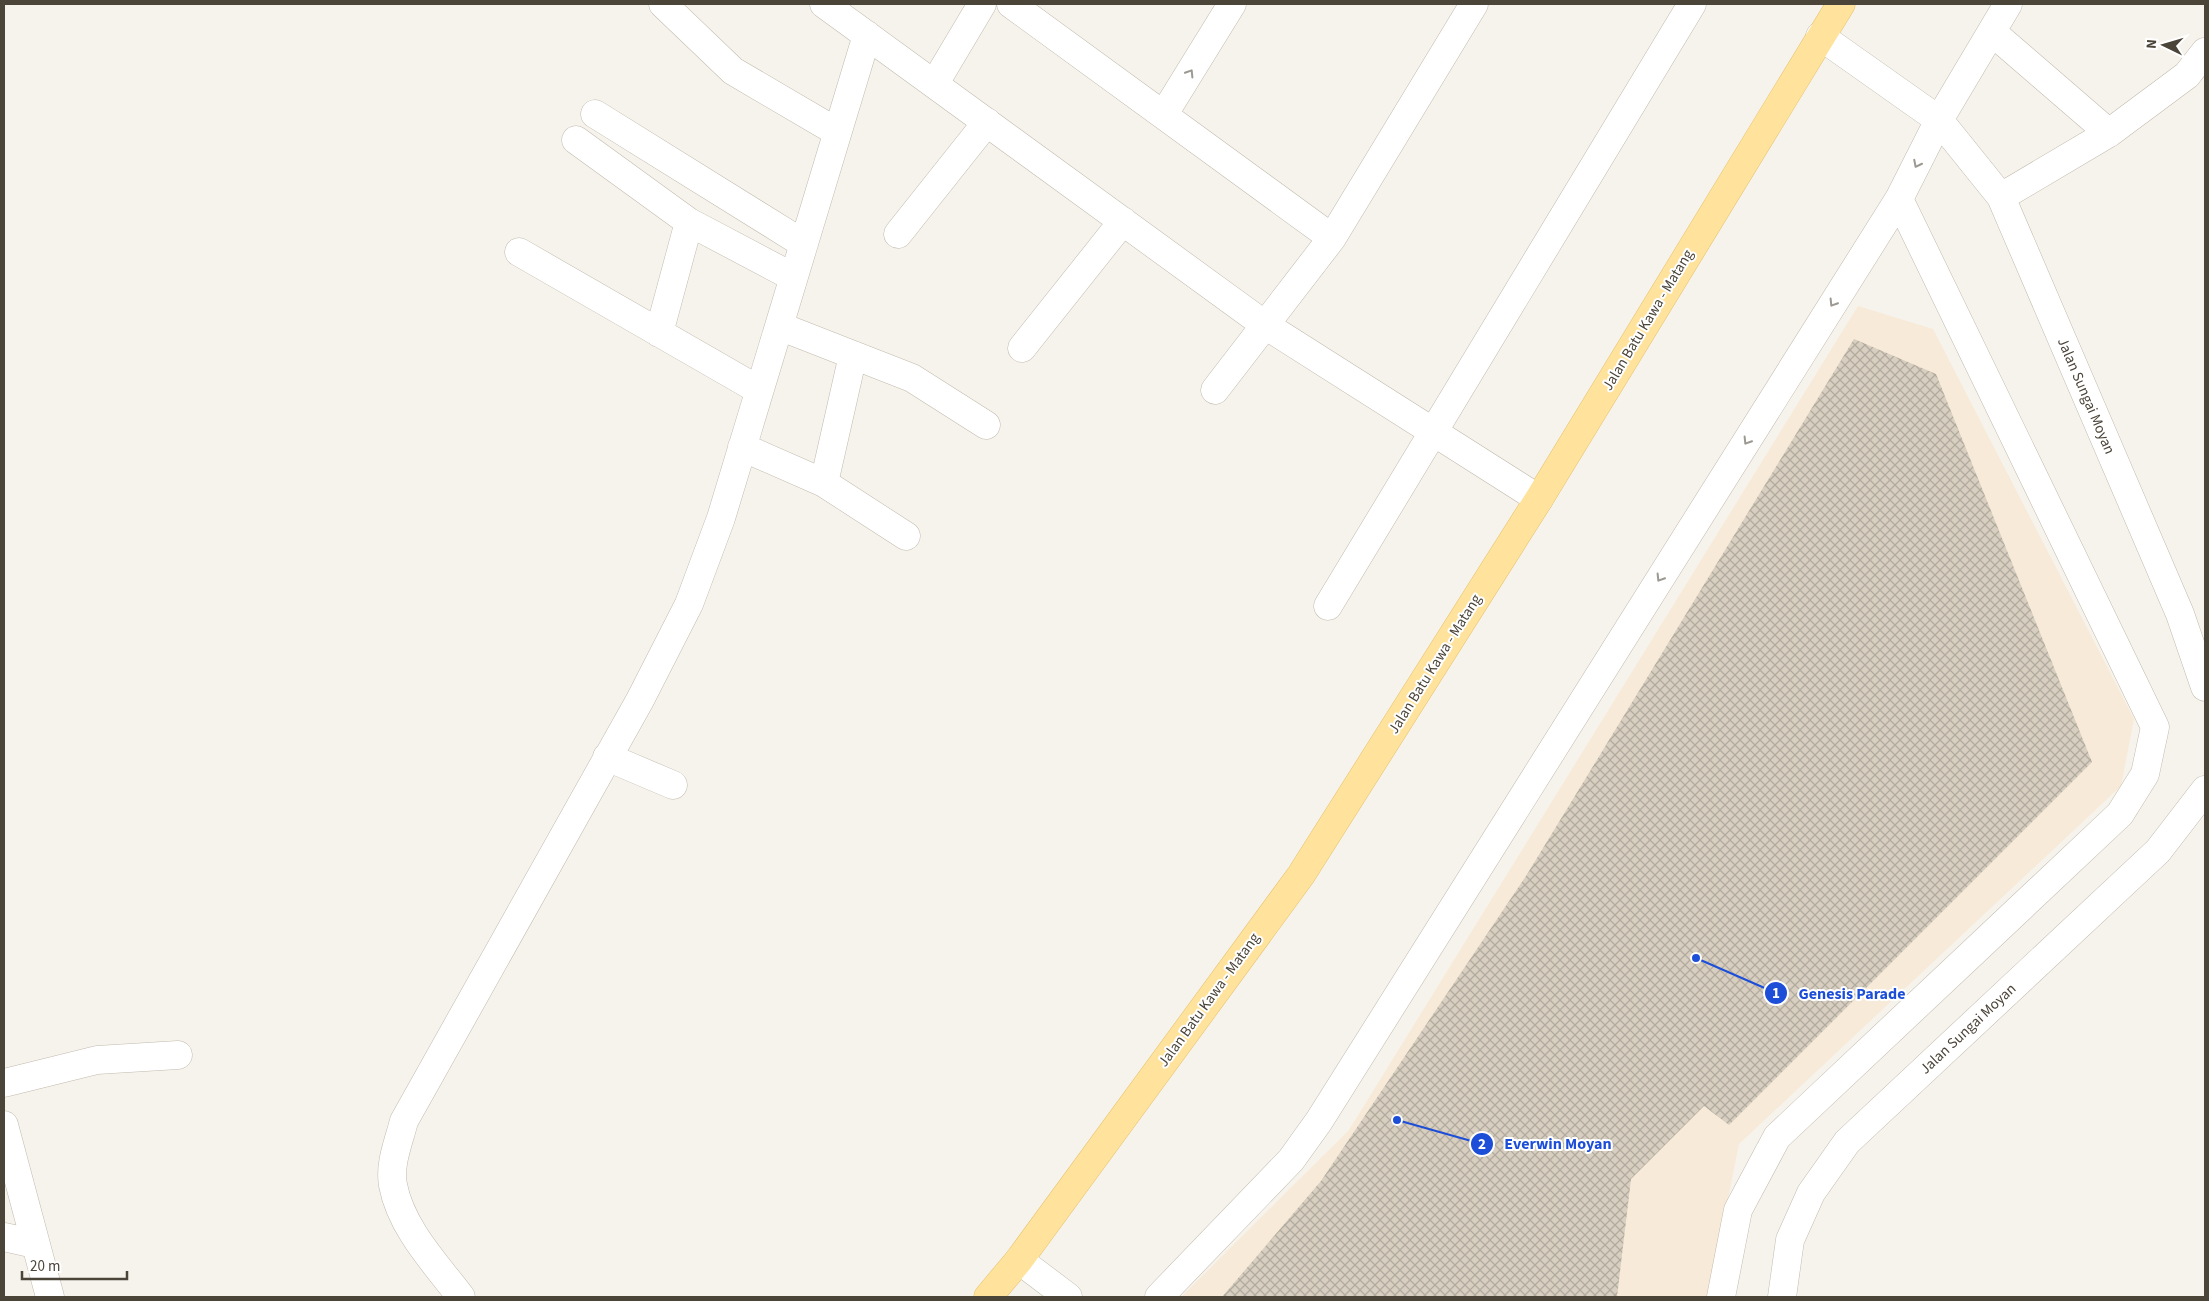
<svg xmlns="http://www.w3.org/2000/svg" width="2209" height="1301" font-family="'Source Sans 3',sans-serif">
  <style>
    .commercial { fill: #f7ead8 }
    .building { fill: url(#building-cross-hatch) }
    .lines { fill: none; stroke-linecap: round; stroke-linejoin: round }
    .minor-casing { stroke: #c2bbae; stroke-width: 29 }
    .major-casing { stroke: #e6c16a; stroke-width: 29 }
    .minor { stroke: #fff; stroke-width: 28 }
    .major { stroke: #ffe39c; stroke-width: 28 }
    .oneway { stroke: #9c9892 }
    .labels { text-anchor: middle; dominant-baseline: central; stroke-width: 4; stroke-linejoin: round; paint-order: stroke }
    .street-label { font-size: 15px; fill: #4b4439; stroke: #fff }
    .leader { fill: none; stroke: #1d4ed8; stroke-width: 2 }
    .callout-dot { fill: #1d4ed8; stroke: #fff; stroke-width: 2 }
    .mark-label { font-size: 15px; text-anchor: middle; font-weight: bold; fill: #fff }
    .callout-label { font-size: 16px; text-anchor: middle; font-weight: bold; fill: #1d4ed8; stroke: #fff; stroke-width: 4; stroke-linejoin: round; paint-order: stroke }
  </style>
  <defs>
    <pattern id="building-cross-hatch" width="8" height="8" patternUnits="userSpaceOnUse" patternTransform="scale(1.25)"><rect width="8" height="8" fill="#d8cfc1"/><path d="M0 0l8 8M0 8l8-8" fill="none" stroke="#b1aa9e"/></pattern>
  </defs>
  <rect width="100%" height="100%" fill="#f6f3ec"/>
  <path class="commercial" d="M1858,306L1933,329L2134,719L2121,786L1739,1144L1708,1297H1181L1349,1130Z"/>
  <path class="building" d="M1854,339L1936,374L2092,762L1729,1125L1704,1106L1631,1179L1617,1297H1222L1321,1181L1526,876Z"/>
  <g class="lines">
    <g class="minor-casing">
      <path id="minor" d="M663,4L733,71L837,132
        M824,4L1265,325L1539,499
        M1011,4L1332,238
        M1992,32L2109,133
        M1820,36L1939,120L2001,197L2180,614L2205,687
        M935,83L982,4
        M595,114L804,244
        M1164,114L1232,4
        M576,140L689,222L659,333
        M2001,197L2109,133L2187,75L2205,52
        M689,222L793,277
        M898,234L987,122
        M519,252L759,390
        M779,326L912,378L986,425
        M1022,348L1123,221
        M1215,390L1332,238L1474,4
        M742,447L824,483L906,536
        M824,483L853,355
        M1328,606L1692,4
        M607,757L673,785
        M4,1083L97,1060L178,1055
        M4,1125L50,1297
        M4,1237L35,1244
        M1019,1260L1068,1297
        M461,1297C436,1264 401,1228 393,1185C389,1164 399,1141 404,1121L640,700L689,604L721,518L867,35
        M1159,1297L1291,1160L1319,1121L1899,199L1939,120L2008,4
        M1721,1297L1738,1210L1777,1137L2120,814L2145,774L2155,727L1899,199
        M1782,1297L1790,1240L1811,1193L1847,1142L2158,851L2205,790"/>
    </g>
    <g class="major-casing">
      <path id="major" d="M988,1297L1019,1260L1301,875L1539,499L1841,4"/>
    </g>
    <use href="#minor" class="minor"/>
    <use href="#major" class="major"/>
  </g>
  <defs><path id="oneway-chevron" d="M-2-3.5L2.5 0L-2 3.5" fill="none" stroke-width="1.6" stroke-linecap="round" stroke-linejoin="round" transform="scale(1.25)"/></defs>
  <g class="oneway">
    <use href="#oneway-chevron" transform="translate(1190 73) rotate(-58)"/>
    <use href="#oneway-chevron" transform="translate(1917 164) rotate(117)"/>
    <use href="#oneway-chevron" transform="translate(1833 303) rotate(122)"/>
    <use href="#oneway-chevron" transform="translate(1747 441) rotate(122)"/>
    <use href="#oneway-chevron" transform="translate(1660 578) rotate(122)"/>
  </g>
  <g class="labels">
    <g class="street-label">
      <text transform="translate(1648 320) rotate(-59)">Jalan Batu Kawa - Matang</text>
      <text transform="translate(2086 396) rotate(67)">Jalan Sungai Moyan</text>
      <text transform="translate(1435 664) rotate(-58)">Jalan Batu Kawa - Matang</text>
      <text transform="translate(1209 1000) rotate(-54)">Jalan Batu Kawa - Matang</text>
      <text transform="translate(1968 1029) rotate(-43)">Jalan Sungai Moyan</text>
    </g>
  </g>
  <path class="leader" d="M1696 958L1776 993M1397 1120L1482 1144"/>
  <g class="callout-dot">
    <circle cx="1696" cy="958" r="5"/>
    <circle cx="1397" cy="1120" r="5"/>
    <circle cx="1776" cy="993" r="12"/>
    <circle cx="1482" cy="1144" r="12"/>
  </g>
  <g class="mark-label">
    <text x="1776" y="998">1</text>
    <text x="1482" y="1149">2</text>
  </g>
  <g class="callout-label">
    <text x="1852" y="999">Genesis Parade</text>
    <text x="1558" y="1149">Everwin Moyan</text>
  </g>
  <rect width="2209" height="1301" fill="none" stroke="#4b4439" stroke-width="10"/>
  <g transform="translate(2164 45) rotate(275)" stroke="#ffffff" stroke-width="4" paint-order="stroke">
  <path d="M0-4L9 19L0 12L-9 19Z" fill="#4b4439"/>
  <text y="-8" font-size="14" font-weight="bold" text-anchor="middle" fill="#4b4439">N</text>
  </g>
  <path d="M22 1271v8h105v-8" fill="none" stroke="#4b4439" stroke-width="2.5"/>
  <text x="30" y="1271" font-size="15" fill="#4b4439" stroke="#ffffff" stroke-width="4" paint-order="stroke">20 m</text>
</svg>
